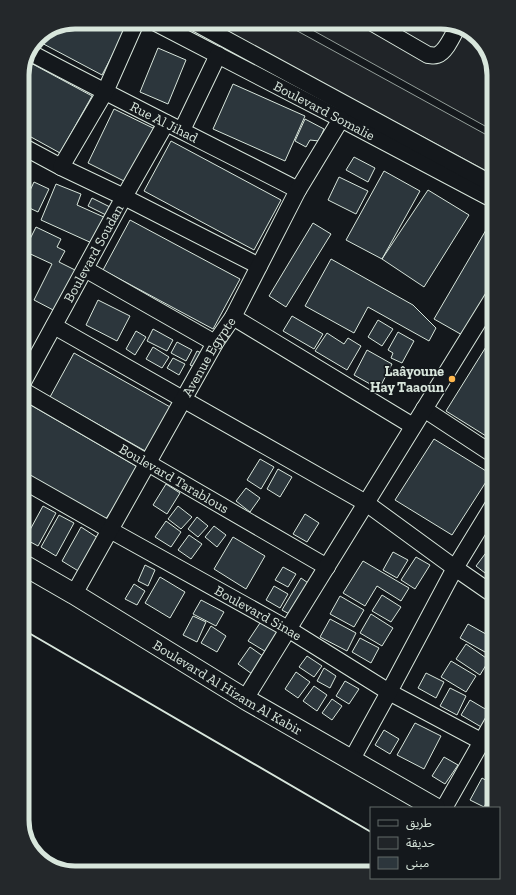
<svg xmlns="http://www.w3.org/2000/svg" width="516" height="895" font-family="'Zilla Slab','Noto Sans Arabic',serif">
  <style>
    .green { fill: #202428; stroke: #939e99 }
    .building { fill: #2c363c; stroke: #d8e6dc }
    .lines { fill: none; stroke-linecap: round; stroke-linejoin: round }
    .minor-casing { stroke: #d8e6dc; stroke-width: 18 }
    .major-casing { stroke: #d8e6dc; stroke-width: 22 }
    .minor { stroke: #14181c; stroke-width: 16 }
    .major { stroke: #14181c; stroke-width: 20 }
    .wall { stroke: #d8e6dc; stroke-width: 2 }
    .poi-dot { fill: #ffb74d; stroke: #14181c; stroke-width: 1.5 }
    .labels { text-anchor: middle; dominant-baseline: central; stroke-width: 3; stroke-linejoin: round; paint-order: stroke }
    .street-label { font-size: 14px; fill: #d8e6dc; stroke: #14181c }
    .poi-label { font-size: 14px; font-weight: bold; fill: #d8e6dc; stroke: #14181c; text-anchor: end }
    .rim { fill: none; stroke: #d8e6dc; stroke-width: 5 }
  </style>
  <rect width="100%" height="100%" fill="#14181c"/>
  <path class="green" d="M209,22H281L494,139V175Z
    M298,22H445L471,31L489,52L494,75V131Z"/>
  <path class="building" d="M75,22H112L126,29L102,75L36,40L38,37Z
    M158,48L186,60L168,104L140,92Z
    M27,61L92,96L60,153L22,132V72Z
    M233,84L305,116L285,161L213,129Z
    M114,109L155,129L128,183L88,163Z
    M305,119L324,129L319,141L310,140L306,147L295,141Z
    M171,141L281,200L254,250L144,191Z
    M354,157L375,168L368,182L346,170Z
    M384,171L420,191L382,259L346,240Z
    M339,177L368,191L356,214L328,200Z
    M34,182L49,189L38,212L23,205Z
    M56,184L81,194L77,205L106,218L94,244L41,220Z
    M428,190L469,215L424,287L382,259Z
    M92,198L110,207L106,215L88,206Z
    M130,220L240,279L213,329L103,270Z
    M313,223L331,234L286,307L269,296Z
    M36,227L61,239L57,247L65,251L59,262L77,271L57,312L34,300L52,264L24,251Z
    M486,230L494,235V285L464,336L434,319Z
    M331,259L413,305L436,328L429,341L368,307L354,333L305,306Z
    M98,300L130,316L117,341L86,325Z
    M292,316L323,334L314,349L283,331Z
    M378,320L393,329L382,346L368,337Z
    M153,329L173,340L167,351L147,341Z
    M136,331L146,337L135,355L126,349Z
    M398,332L414,341L402,363L391,358L393,353L388,350Z
    M327,333L344,344L348,338L361,346L347,370L315,351Z
    M494,334V441L446,411Z
    M177,342L192,350L186,361L171,353Z
    M153,347L169,357L162,368L146,359Z
    M367,350L392,364L379,389L354,375Z
    M197,351L206,355L198,369L190,365Z
    M74,353L172,408L147,452L50,397Z
    M173,358L185,364L179,375L167,368Z
    M22,400L141,469L105,520L22,473Z
    M434,439L491,474L452,535L395,500Z
    M260,459L274,467L261,489L247,480Z
    M278,469L292,477L280,497L267,489Z
    M166,484L180,493L167,514L153,505Z
    M246,488L260,498L250,512L236,501Z
    M43,506L56,513L38,546L25,539Z
    M178,506L192,517L181,529L168,519Z
    M305,514L319,523L307,542L293,534Z
    M59,515L74,523L56,556L41,547Z
    M197,517L208,526L198,537L188,529Z
    M166,521L181,532L171,547L155,537Z
    M214,526L226,535L217,547L205,537Z
    M81,527L98,538L80,572L62,561Z
    M189,535L202,544L191,559L178,550Z
    M233,537L265,556L246,589L214,569Z
    M494,542V580L476,566Z
    M393,552L408,560L397,578L383,570Z
    M416,557L430,565L415,589L401,580Z
    M363,561L409,588L401,601L377,586L365,606L343,593Z
    M145,565L155,570L148,586L138,581Z
    M283,567L296,574L288,587L275,580Z
    M160,577L185,592L170,618L145,603Z
    M301,578L311,585L293,616L282,610Z
    M134,584L145,591L137,605L125,599Z
    M274,586L288,594L280,608L266,600Z
    M382,595L401,607L391,622L372,611Z
    M340,596L364,610L354,627L330,614Z
    M201,600L224,612L216,626L193,614Z
    M371,614L393,628L382,646L360,633Z
    M193,616L206,622L197,642L183,635Z
    M330,619L356,633L347,651L320,637Z
    M262,620L282,632L268,653L248,641Z
    M468,624L493,638L485,652L460,638Z
    M211,626L226,636L217,652L201,643Z
    M360,638L379,648L371,663L352,652Z
    M466,644L489,660L480,675L456,659Z
    M250,647L267,659L255,676L238,664Z
    M307,656L322,666L314,677L299,667Z
    M451,661L476,676L466,692L441,677Z
    M324,668L336,676L330,688L317,681Z
    M296,672L310,682L298,698L285,689Z
    M426,673L444,682L436,698L418,688Z
    M345,681L359,689L349,704L336,696Z
    M314,686L327,695L317,711L303,701Z
    M450,688L466,696L457,715L440,706Z
    M332,699L342,706L332,720L322,713Z
    M470,700L492,713L483,728L461,715Z
    M415,723L441,736L424,769L397,755Z
    M384,730L399,739L390,754L375,745Z
    M444,757L458,765L445,784L432,776Z
    M482,778L494,785V789L484,807L470,800Z"/>
  <g class="lines">
    <g class="minor-casing">
      <g id="minor">
        <path id="s1" d="M154,22L341,119L494,200"/>
        <path d="M194,22L494,185"/>
        <path d="M371,22L428,55C431,55 434,56 437,55C446,52 453,35 458,26"/>
        <path id="s2" d="M31,53C119,100 209,144 298,190"/>
        <path d="M182,130L218,55"/>
        <path d="M22,146L61,167L124,197L259,266"/>
        <path d="M61,167L105,92L136,22"/>
        <path d="M85,269L215,343"/>
        <path d="M233,317L413,426"/>
        <path d="M54,326L366,503L455,568L494,595"/>
        <path id="s3" d="M22,384L124,197L166,123"/>
        <path id="s4" d="M22,390L327,567"/>
        <path d="M424,409L494,455"/>
        <path id="s5" d="M22,480L110,530L288,629L389,692L494,748"/>
        <path id="s6" d="M74,594L215,343L233,317L298,190L341,119"/>
        <path d="M245,699L494,296"/>
        <path d="M352,759L389,692L455,568L494,504"/>
        <path d="M444,808L494,720"/>
      </g>
    </g>
    <g class="major-casing">
      <g id="major">
        <path id="s7" d="M22,564L74,594L245,699L435,808"/>
      </g>
    </g>
    <use href="#minor" class="minor"/>
    <use href="#major" class="major"/>
    <path class="wall" d="M22,629L371,832"/>
  </g>
  <circle class="poi-dot" cx="452" cy="379" r="4"/>
  <g class="labels">
    <g class="street-label">
      <text stroke="none"><textPath href="#s1" startOffset="192">Boulevard Somalie</textPath></text>
      <text stroke="none"><textPath href="#s2" startOffset="150">Rue Al Jihad</textPath></text>
      <text stroke="none"><textPath href="#s3" startOffset="149">Boulevard Soudan</textPath></text>
      <text stroke="none"><textPath href="#s6" startOffset="273">Avenue Egypte</textPath></text>
      <text stroke="none"><textPath href="#s4" startOffset="176">Boulevard Tarablous</textPath></text>
      <text stroke="none"><textPath href="#s5" startOffset="271">Boulevard Sinae</textPath></text>
      <text stroke="none"><textPath href="#s7" startOffset="240">Boulevard Al Hizam Al Kabir</textPath></text>
    </g>
    <g class="poi-label">
      <text x="444" y="371">Laâyoune<tspan x="444" dy="16">Hay Taaoun</tspan></text>
    </g>
  </g>
  <path d="M0 0H516V895H0ZM75 29H441A46 46 0 0 1 487 75V820A46 46 0 0 1 441 866H75A46 46 0 0 1 29 820V75A46 46 0 0 1 75 29Z" fill="#24282b" fill-rule="evenodd"/>
  <path class="rim" d="M75 29H441A46 46 0 0 1 487 75V820A46 46 0 0 1 441 866H75A46 46 0 0 1 29 820V75A46 46 0 0 1 75 29Z"/>
  <rect x="370" y="807" width="130" height="72" fill="#14181c" stroke="#626a69"/>
  <rect x="378" y="820" width="20" height="6" fill="#14181c" stroke="#626a69"/>
  <text x="406" y="827" font-size="12" fill="#d8e6dc">طريق</text>
  <rect x="378" y="837" width="20" height="12" fill="#202428" stroke="#626a69"/>
  <text x="406" y="847" font-size="12" fill="#d8e6dc">حديقة</text>
  <rect x="378" y="857" width="20" height="12" fill="#2c363c" stroke="#626a69"/>
  <text x="406" y="867" font-size="12" fill="#d8e6dc">مبنى</text>
</svg>
